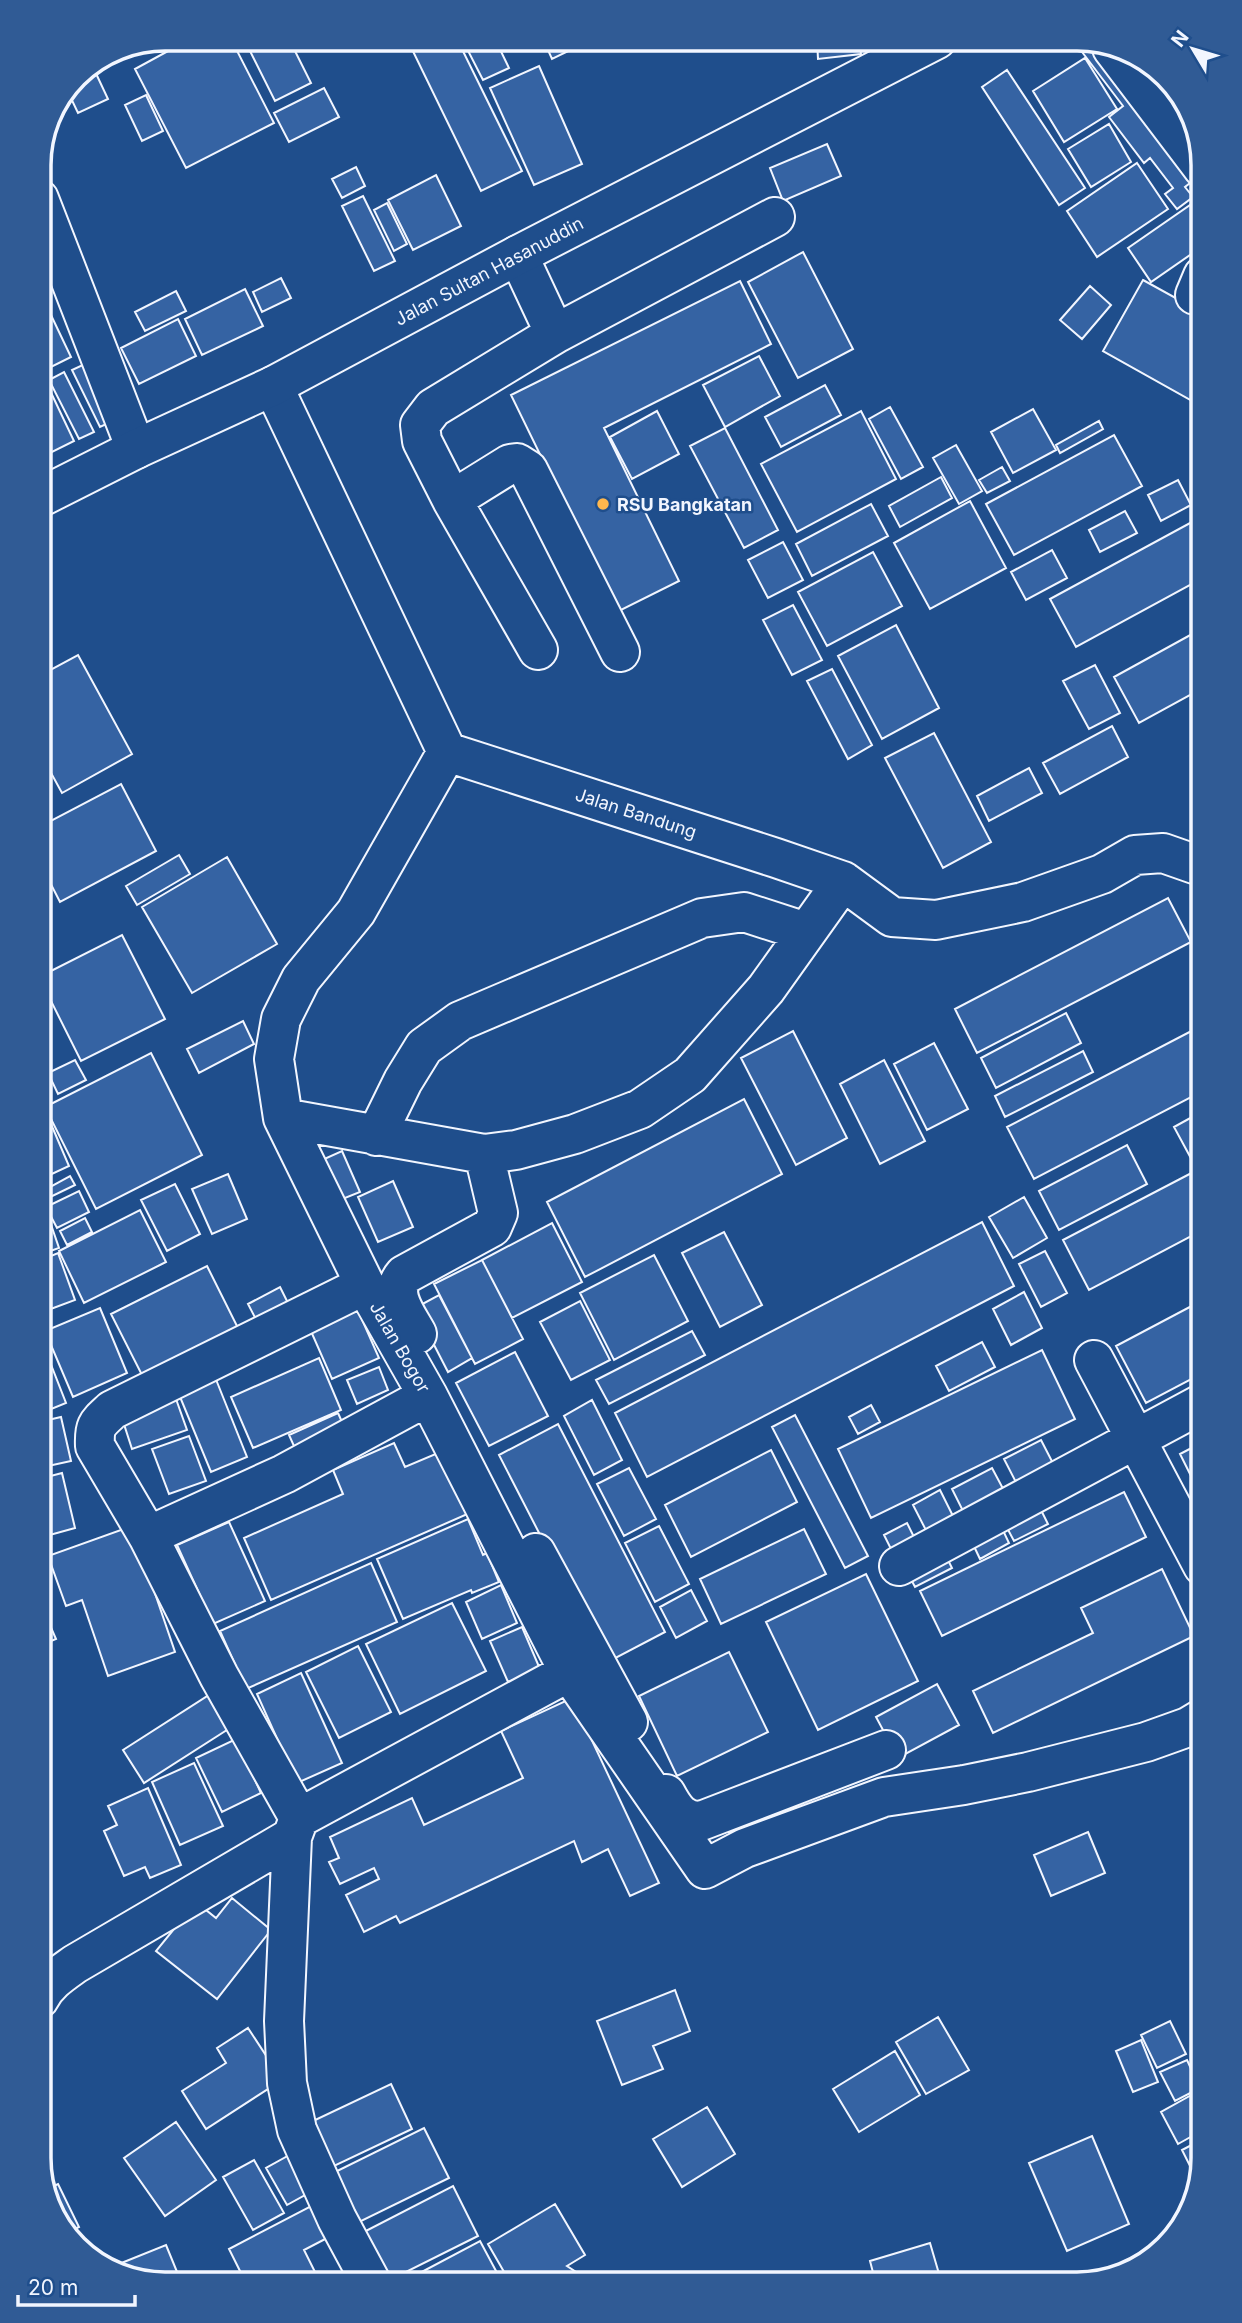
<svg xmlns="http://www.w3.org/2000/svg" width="1242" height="2323" font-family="Inter,sans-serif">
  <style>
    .building { fill: #3563a3; stroke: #f2f6ff; stroke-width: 2 }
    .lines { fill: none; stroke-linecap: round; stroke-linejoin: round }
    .minor-casing { stroke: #f2f6ff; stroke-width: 42 }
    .major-casing { stroke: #f2f6ff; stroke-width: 42 }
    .minor { stroke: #1f4e8c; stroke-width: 38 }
    .major { stroke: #1f4e8c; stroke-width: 38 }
    .poi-dot { fill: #ffb74d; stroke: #1f4e8c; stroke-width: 2.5 }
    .labels { text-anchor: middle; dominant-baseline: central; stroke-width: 5; stroke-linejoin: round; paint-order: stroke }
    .street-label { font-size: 18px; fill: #f2f6ff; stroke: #1f4e8c }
    .poi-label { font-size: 18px; font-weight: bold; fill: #f2f6ff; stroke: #1f4e8c; text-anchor: start }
    .rim { fill: none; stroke: #f2f6ff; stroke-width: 3.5 }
  </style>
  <rect width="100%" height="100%" fill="#1f4e8c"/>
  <path class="building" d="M165,38L231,39L274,123L186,168L135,69L170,50Z
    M244,39H289L311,83L275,101Z
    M407,39H457L522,171L481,191Z
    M462,39H495L509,68L483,80Z
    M543,39H593L552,59Z
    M817,39H859L861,54L818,59Z
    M1082,39L1109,48L1203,173L1185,187L1193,197L1177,209L1165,194L1173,188L1150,158L1144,163L1109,117L1123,106L1076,44Z
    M139,44L141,46L112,60L109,53L117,48Z
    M1085,58L1117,109L1064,142L1033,91Z
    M92,65L108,99L78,113L68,92L76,75Z
    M539,66L582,164L534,185L490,88Z
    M1007,70L1085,188L1059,205L982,87Z
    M324,88L339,117L289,142L274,113Z
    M146,95L163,131L142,141L125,105Z
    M1109,124L1131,162L1091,187L1068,149Z
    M827,144L841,176L783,201L770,168Z
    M1137,163L1168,209L1097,257L1067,211Z
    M356,167L365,186L342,198L332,179Z
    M436,175L461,226L413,250L388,200Z
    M363,196L395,261L374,271L342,206Z
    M387,203L407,244L394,251L374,210Z
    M1193,203L1203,219V246L1151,282L1128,248Z
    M803,252L853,349L798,378L748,282Z
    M281,278L291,298L262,312L253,292Z
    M1143,280L1203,313V407L1103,351Z
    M740,281L771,344L604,428L679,581L617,612L511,395Z
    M1090,286L1111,305L1082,339L1060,320Z
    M245,289L263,326L202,355L185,319Z
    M176,291L186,311L145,331L135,312Z
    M50,313L71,357L39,373V319Z
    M178,319L196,356L139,384L121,348Z
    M759,356L780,396L725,427L703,385Z
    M87,363L115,420L100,427L72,370Z
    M64,372L94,432L79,439L49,380Z
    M45,380L74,441L48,454L39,435V383Z
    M825,385L841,415L781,447L765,417Z
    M890,407L923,467L901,479L869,419Z
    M1033,409L1056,450L1013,473L991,432Z
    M657,411L679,454L632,479L610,437Z
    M861,411L896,479L797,532L761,464Z
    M1099,421L1103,429L1060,453L1056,445Z
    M725,428L778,530L744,548L690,446Z
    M1114,435L1142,486L1014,555L986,504Z
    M956,445L982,491L959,504L933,458Z
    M1002,467L1010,481L987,493L979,480Z
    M941,477L952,498L900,527L889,506Z
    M1178,480L1191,505L1161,521L1148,495Z
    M970,501L1006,568L930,609L894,543Z
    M871,504L888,536L812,576L796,544Z
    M1125,511L1137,533L1100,552L1089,530Z
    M1203,516V578L1076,647L1050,599Z
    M783,542L803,580L768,598L748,560Z
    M1052,550L1067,578L1026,600L1011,572Z
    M873,552L902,606L827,646L798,592Z
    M793,605L822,660L792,675L763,620Z
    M896,625L939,708L882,739L838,656Z
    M1203,628V688L1139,723L1114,677Z
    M78,655L132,754L62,793L39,751V676Z
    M1095,665L1120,713L1089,729L1063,681Z
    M832,669L872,745L848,759L807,681Z
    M1112,726L1128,757L1060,794L1043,763Z
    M934,733L991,842L943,868L885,758Z
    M1029,768L1042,793L989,821L977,796Z
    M121,784L156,851L60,902L39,861V827Z
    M179,855L190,874L137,905L126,886Z
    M227,857L277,944L192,993L142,907Z
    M1168,898L1191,942L977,1053L955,1009Z
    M122,935L165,1019L81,1061L39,977Z
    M1066,1013L1081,1043L996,1088L981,1058Z
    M243,1021L254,1044L199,1073L187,1049Z
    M1203,1025V1091L1034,1179L1007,1127Z
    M793,1031L847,1138L796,1165L741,1058Z
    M934,1043L968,1109L927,1130L894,1064Z
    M1083,1051L1093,1072L1005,1117L995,1096Z
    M151,1053L202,1155L96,1209L45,1107Z
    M75,1060L86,1080L58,1094L48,1073Z
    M884,1060L925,1141L880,1164L840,1084Z
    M744,1099L782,1174L585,1277L547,1202Z
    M42,1103L69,1166L39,1180V1104Z
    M1203,1111V1156L1193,1162L1174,1127Z
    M1127,1145L1147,1184L1059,1230L1039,1191Z
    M342,1151L360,1192L340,1200L322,1160Z
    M1203,1167V1230L1089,1290L1063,1240Z
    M228,1174L247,1219L212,1234L192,1189Z
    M70,1176L75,1185L40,1202L39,1193Z
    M393,1181L413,1227L378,1242L358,1197Z
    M175,1184L200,1234L167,1251L141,1200Z
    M79,1191L89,1212L57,1228L46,1207Z
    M1024,1197L1047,1238L1013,1258L989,1217Z
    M46,1210L59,1248L39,1255V1213Z
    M140,1210L166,1262L84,1303L59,1251Z
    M85,1218L92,1232L67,1245L60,1231Z
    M982,1222L1014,1286L647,1477L615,1413Z
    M552,1223L582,1282L512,1318L482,1260Z
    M724,1232L762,1305L720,1327L682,1253Z
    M1045,1251L1067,1293L1041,1307L1019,1264Z
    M58,1253L75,1300L40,1313L39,1261Z
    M654,1255L688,1321L614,1360L580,1293Z
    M482,1260L523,1339L475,1364L434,1284Z
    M207,1266L238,1328L143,1377L111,1314Z
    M280,1287L292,1311L260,1327L248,1304Z
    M1024,1292L1042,1328L1011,1345L993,1309Z
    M439,1295L472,1358L448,1372L415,1308Z
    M353,1299L379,1358L332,1379L306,1320Z
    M1203,1300V1373L1146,1403L1116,1346Z
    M580,1301L610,1360L571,1380L540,1322Z
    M100,1308L127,1373L73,1397L45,1331Z
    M692,1331L705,1355L609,1404L596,1380Z
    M39,1334L66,1403L39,1414Z
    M982,1342L995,1367L949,1391L936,1366Z
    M1042,1350L1075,1419L871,1518L838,1449Z
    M515,1352L548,1416L489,1446L456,1383Z
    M319,1358L341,1410L253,1448L231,1397Z
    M379,1367L388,1390L357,1404L347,1380Z
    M215,1377L247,1457L211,1472L178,1392Z
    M176,1399L187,1430L132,1449L122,1418Z
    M592,1400L622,1460L594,1475L564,1416Z
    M871,1405L880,1422L858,1434L849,1417Z
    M338,1413L347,1433L298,1455L289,1435Z
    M795,1415L868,1556L845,1568L772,1427Z
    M61,1417L71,1461L39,1468V1422Z
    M558,1424L665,1632L606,1663L499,1455Z
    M189,1436L206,1481L169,1494L152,1449Z
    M1041,1440L1057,1471L1020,1490L1004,1459Z
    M1203,1442V1500L1180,1454Z
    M394,1443L405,1467L445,1450L472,1512L271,1600L244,1538L343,1494L333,1470Z
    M771,1450L797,1502L691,1557L665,1505Z
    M629,1468L656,1519L624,1536L597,1484Z
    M992,1468L1008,1498L967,1519L952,1489Z
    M62,1473L75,1528L39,1538V1479Z
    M940,1490L957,1524L930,1538L913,1505Z
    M1124,1492L1146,1537L942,1636L920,1591Z
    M1039,1506L1048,1524L1014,1541L1005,1524Z
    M468,1519L483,1555L487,1553L499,1582L472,1593L471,1590L403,1619L377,1559Z
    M229,1522L265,1601L213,1624L177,1545Z
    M999,1522L1009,1543L980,1559L970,1538Z
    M907,1523L920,1549L897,1561L884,1535Z
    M132,1526L175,1652L108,1676L82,1600L66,1606L48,1556Z
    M659,1526L689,1584L655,1602L625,1543Z
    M804,1529L826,1574L721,1624L700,1579Z
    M941,1546L952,1568L915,1587L904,1566Z
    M371,1563L397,1622L246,1689L220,1631Z
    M1162,1569L1194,1636L993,1733L973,1691L1093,1633L1081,1608Z
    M866,1574L918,1681L818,1730L766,1622Z
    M501,1585L517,1623L482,1639L466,1602Z
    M691,1590L707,1621L676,1638L660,1607Z
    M452,1603L486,1671L400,1714L366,1644Z
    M42,1607L56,1639L39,1646V1608Z
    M522,1627L540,1669L508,1682L490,1641Z
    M358,1646L391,1712L339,1738L306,1672Z
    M729,1652L768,1732L677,1776L639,1696Z
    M301,1673L342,1763L297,1783L257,1694Z
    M937,1684L959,1725L898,1758L876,1717Z
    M209,1695L230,1728L144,1783L123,1750Z
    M572,1698L659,1883L630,1896L608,1849L582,1862L574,1841L400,1923L396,1916L364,1932L346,1895L379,1879L374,1868L340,1884L329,1862L339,1858L330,1837L412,1798L424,1825L523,1778L501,1731Z
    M236,1739L261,1793L222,1812L196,1758Z
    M194,1763L223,1826L180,1845L152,1782Z
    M148,1788L181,1865L150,1878L145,1867L124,1876L104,1831L117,1825L108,1806Z
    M1088,1832L1105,1873L1051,1896L1034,1855Z
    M232,1898L271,1930L217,1999L156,1951L196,1902L216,1918Z
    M675,1990L690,2031L653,2046L663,2069L622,2085L597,2021Z
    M938,2017L969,2070L926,2094L896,2042Z
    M1170,2021L1186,2054L1157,2068L1141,2035Z
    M248,2028L282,2080L206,2129L182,2091L226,2063L217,2048Z
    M1141,2040L1158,2082L1133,2092L1116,2051Z
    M895,2051L920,2095L859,2132L833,2089Z
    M1187,2060L1200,2088L1175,2101L1160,2072Z
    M391,2084L412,2129L334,2166L313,2121Z
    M1195,2093L1203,2107V2130L1178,2144L1161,2112Z
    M707,2107L735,2154L682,2187L653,2139Z
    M176,2122L216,2180L165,2216L124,2158Z
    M424,2128L449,2178L351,2226L327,2176Z
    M1092,2136L1129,2224L1067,2251L1029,2163Z
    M1203,2139L1202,2165L1192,2170L1182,2150Z
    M293,2153L314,2190L287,2205L266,2168Z
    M254,2160L284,2213L253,2230L223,2177Z
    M58,2184L79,2227L69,2232L48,2207L45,2190Z
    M453,2186L478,2236L382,2284L358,2235Z
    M315,2204L331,2236L304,2250L321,2284H256L252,2277L245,2281L229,2249Z
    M555,2204L585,2255L567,2266L590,2281L588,2284H511L488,2244Z
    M480,2241L503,2284H399Z
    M930,2243L942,2284H876L870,2261Z
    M166,2245L182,2284H157L109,2268Z"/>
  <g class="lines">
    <g class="minor-casing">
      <path id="minor" d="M1112,48L1203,168
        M39,199L136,449
        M518,255L555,334
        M1195,295L1203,276
        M273,386L447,752L776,858L843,881L892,917L936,920L1023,902L1102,874L1135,855L1163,853L1203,867
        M452,500L510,464L517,463L528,470L620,652
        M538,650L452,500L422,441L420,425L433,408L555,334L775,217
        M447,752L356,912L301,979L281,1019L274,1059L283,1118L365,1285L428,1396L569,1672L705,1869L745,1848L884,1797L964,1785L1028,1772L1146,1742L1188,1727L1203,1718
        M283,1118L484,1154L516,1150L575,1134L640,1109L690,1075L766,989L843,881
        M376,1136L403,1081L424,1047L460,1021L702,918L744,912L806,932
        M365,1285L112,1410C97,1424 94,1425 95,1446L148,1536L219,1676L299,1818L292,1837L284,2021L287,2083L297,2130L337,2219L372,2284
        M417,1334C408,1317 388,1293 404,1275L492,1227L498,1213L484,1154
        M1094,1360L1203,1566
        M148,1536L284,1474L428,1396
        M536,1553L628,1722
        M899,1566L1203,1403
        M666,1794C674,1809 682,1822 701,1821L886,1750
        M299,1818L569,1672
        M39,1999C47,1983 61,1974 75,1964L292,1837"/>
    </g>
    <g class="major-casing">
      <path id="major" d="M39,498L136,449L273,386L518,255L937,39"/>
    </g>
    <use href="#minor" class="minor"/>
    <use href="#major" class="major"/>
  </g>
  <circle class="poi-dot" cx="603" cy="504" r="7"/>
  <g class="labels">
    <g class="street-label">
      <text transform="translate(489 271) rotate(-28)">Jalan Sultan Hasanuddin</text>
      <text transform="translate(636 813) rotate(18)">Jalan Bandung</text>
      <text transform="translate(400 1347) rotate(60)">Jalan Bogor</text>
    </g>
    <g class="poi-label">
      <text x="617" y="504">RSU Bangkatan</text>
    </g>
  </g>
  <path d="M0 0H1242V2323H0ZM165 51H1077A114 114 0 0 1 1191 165V2158A114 114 0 0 1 1077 2272H165A114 114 0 0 1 51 2158V165A114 114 0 0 1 165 51Z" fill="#305b95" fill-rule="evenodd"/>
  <path class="rim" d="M165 51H1077A114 114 0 0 1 1191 165V2158A114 114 0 0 1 1077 2272H165A114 114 0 0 1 51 2158V165A114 114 0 0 1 165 51Z"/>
  <g transform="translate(1193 49) rotate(308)" stroke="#1f4e8c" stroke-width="5" paint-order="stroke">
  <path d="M0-5L12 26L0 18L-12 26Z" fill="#f2f6ff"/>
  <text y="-10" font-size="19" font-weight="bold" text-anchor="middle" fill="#f2f6ff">N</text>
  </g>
  <path d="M18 2295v10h117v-10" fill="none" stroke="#f2f6ff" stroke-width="3.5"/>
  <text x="28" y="2295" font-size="21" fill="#f2f6ff" stroke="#1f4e8c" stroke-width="5" paint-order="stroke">20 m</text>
</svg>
